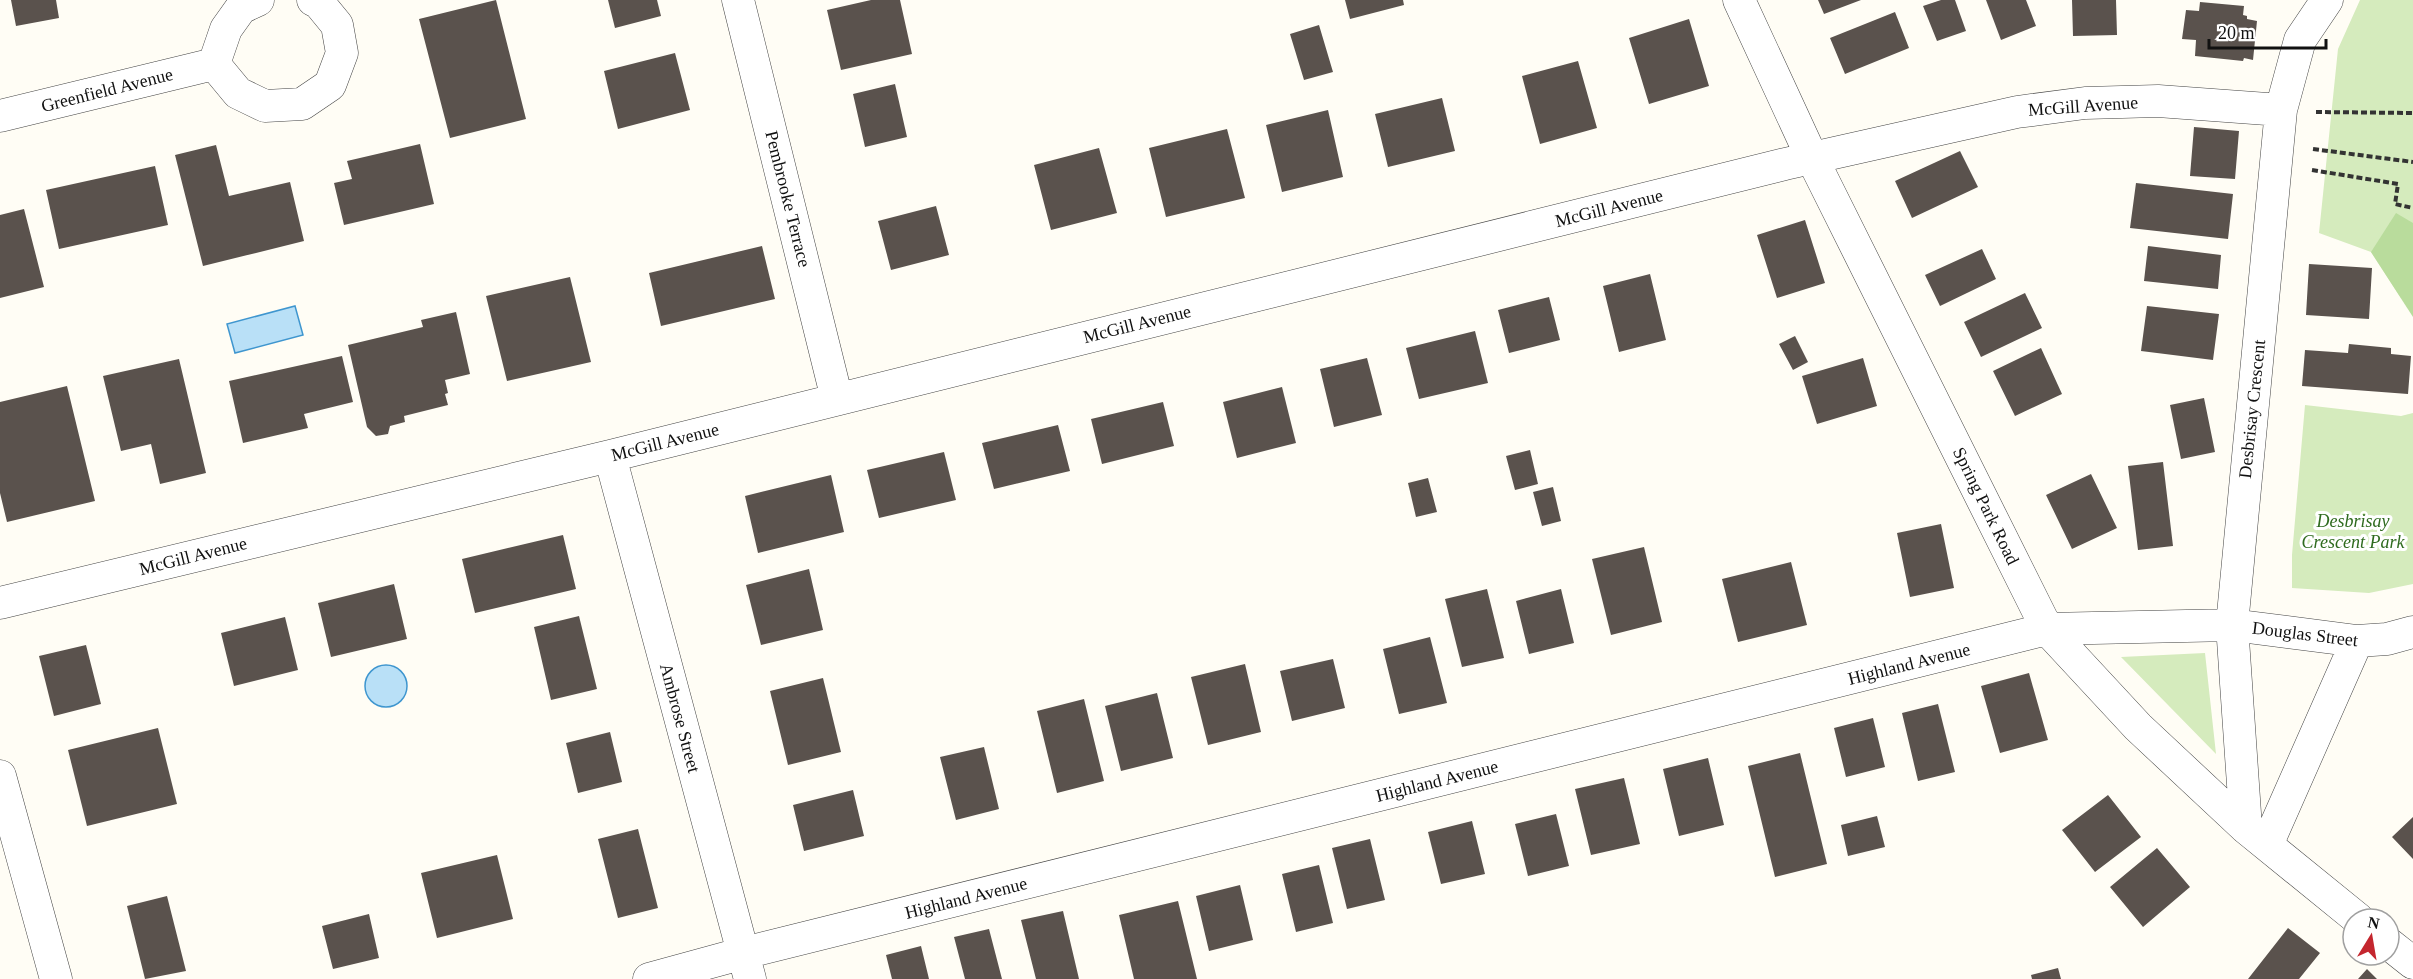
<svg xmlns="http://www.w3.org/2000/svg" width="2413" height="979" font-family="'Times New Roman',serif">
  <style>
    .green { fill: #d5ebbd }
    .forest { fill: #b9dc9c }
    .water { fill: #b9e0f7; stroke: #3f96cf; stroke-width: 1.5 }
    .building { fill: #5a524d }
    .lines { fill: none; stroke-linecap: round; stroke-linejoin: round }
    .street-casing { stroke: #444; stroke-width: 33 }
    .path { stroke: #333; stroke-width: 4; stroke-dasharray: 6 3; stroke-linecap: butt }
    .street { stroke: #fff; stroke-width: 32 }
    .labels { text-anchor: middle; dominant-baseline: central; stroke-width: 6; stroke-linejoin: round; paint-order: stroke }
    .street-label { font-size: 18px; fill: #111; stroke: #fff }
    .park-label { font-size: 18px; font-style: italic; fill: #2f6b1f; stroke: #fff }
  </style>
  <rect width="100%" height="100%" fill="#fffdf5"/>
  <path class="green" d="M2360,0H2413V299L2401,298L2371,252L2319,233L2338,49Z
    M2305,405L2401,416L2413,413V584L2369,593L2292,588V555Z
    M2205,653L2216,754L2121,657Z"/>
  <path class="forest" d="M2396,213L2413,223V317L2371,252Z"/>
  <path class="water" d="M295,306L303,335L235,353L227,324Z
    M365 686a21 21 0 1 1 42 0a21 21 0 1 1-42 0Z"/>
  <path class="building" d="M11,0H56L59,18L16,26Z
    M496,0L526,119L450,138L419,19Z
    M608,0H657L661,16L615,28Z
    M871,0H900L912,54L841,70L827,10Z
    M1345,0H1403L1404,5L1350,19Z
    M1818,0H1861L1824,14Z
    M1941,0H1955L1966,31L1937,41L1923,6Z
    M1986,0H2026L2036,26L2001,40Z
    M2072,0H2116L2117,35L2073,36Z
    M2200,2L2244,6L2243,15L2247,16V19L2257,21L2253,60L2244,58L2243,61L2195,56L2196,40L2182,39L2186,10L2199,11Z
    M1895,12L1909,48L1845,74L1830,38Z
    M1689,19L1709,86L1649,104L1629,38Z
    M1319,25L1333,72L1304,80L1290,34Z
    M675,53L690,110L618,129L604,71Z
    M1578,61L1597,128L1540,144L1522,76Z
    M895,84L907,137L865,147L853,94Z
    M1442,98L1455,151L1388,167L1375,114Z
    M1328,110L1343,177L1282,192L1266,125Z
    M2194,127L2239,131L2235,179L2190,176Z
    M1227,129L1245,198L1166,217L1149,148Z
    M420,144L434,204L344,225L334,183L352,179L347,161Z
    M216,145L229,196L290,182L304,241L203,266L175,155Z
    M1099,148L1117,213L1051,230L1034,165Z
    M1960,151L1978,187L1912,218L1895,181Z
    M155,166L168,225L59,249L46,190Z
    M2136,183L2233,194L2228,239L2130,228Z
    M936,206L949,255L891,270L878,221Z
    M24,209L44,287L0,298V215Z
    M1805,220L1825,283L1777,298L1757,235Z
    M762,246L775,299L661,326L649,273Z
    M2148,246L2221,255L2218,289L2144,281Z
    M1982,249L1996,279L1940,306L1925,275Z
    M2309,264L2372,268L2369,319L2306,315Z
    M1650,274L1666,340L1619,352L1603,286Z
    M570,277L591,362L507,381L486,296Z
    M2025,293L2042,328L1981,357L1964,322Z
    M1549,297L1560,340L1509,353L1498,310Z
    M2147,306L2219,314L2213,360L2141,351Z
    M456,312L470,374L445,380L448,393L445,394L448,405L404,416L405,422L390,426L388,434L376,436L367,427L348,345L423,327L421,320Z
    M1475,331L1488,383L1419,399L1406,348Z
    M1795,336L1808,362L1793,370L1779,344Z
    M2349,344L2391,348V354L2411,356L2408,394L2302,386L2305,350L2348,353Z
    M2041,348L2062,394L2015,416L1993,371Z
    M342,356L353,402L304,414L308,428L243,443L229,381Z
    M1367,358L1382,415L1334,427L1320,369Z
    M1863,358L1877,406L1817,424L1802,376Z
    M179,359L206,473L160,484L151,444L121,451L103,376Z
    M67,386L95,501L7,522L0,493V402Z
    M1282,387L1296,443L1237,458L1223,402Z
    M2204,398L2215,452L2181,459L2170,405Z
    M1163,402L1174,446L1102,464L1091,419Z
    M1058,425L1070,471L994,489L982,443Z
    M1530,450L1538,484L1515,490L1506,456Z
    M944,452L956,500L879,518L867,470Z
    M2163,462L2173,546L2138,550L2128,466Z
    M2091,474L2117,528L2072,549L2046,495Z
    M831,475L844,532L758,553L745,496Z
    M1428,478L1437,512L1416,517L1408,483Z
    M1553,487L1561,521L1542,526L1533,492Z
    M1941,524L1954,588L1910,597L1897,533Z
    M563,535L576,589L475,613L462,559Z
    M1644,547L1662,622L1611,635L1592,559Z
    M1791,562L1807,625L1738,642L1722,579Z
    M809,569L823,630L761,645L746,585Z
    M394,584L407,639L331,657L318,603Z
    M1487,589L1504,658L1462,667L1445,599Z
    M1561,589L1574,643L1529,654L1516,601Z
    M579,616L597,689L551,700L534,627Z
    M285,617L298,670L234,686L221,633Z
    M1430,637L1447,703L1399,714L1383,649Z
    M86,645L101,704L54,716L39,656Z
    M1333,659L1345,708L1292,721L1280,671Z
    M1245,664L1261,732L1208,745L1191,677Z
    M2029,673L2048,740L2000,753L1981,686Z
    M823,678L841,752L788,765L770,691Z
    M1157,693L1173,758L1121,771L1105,706Z
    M1084,699L1104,781L1057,793L1037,711Z
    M1938,704L1955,772L1918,781L1902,713Z
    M1873,718L1885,767L1846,777L1834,728Z
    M158,728L177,804L87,826L68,750Z
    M610,732L622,782L578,793L566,743Z
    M984,747L999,809L956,820L940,757Z
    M1800,753L1827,864L1775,877L1748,766Z
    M1708,758L1724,825L1679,836L1663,769Z
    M1624,778L1640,844L1591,855L1575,789Z
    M853,790L864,836L804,851L793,805Z
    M2108,795L2141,837L2095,872L2062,830Z
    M1556,814L1569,866L1528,876L1515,824Z
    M1877,816L1885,847L1848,856L1841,825Z
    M2413,817V859L2392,837Z
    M1472,821L1485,874L1441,884L1428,832Z
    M638,829L658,908L618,918L598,839Z
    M1370,839L1385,900L1347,909L1332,848Z
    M2157,848L2190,887L2143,927L2110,887Z
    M497,855L513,919L437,938L421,873Z
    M1319,865L1333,923L1296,932L1282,874Z
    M1240,885L1253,940L1209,951L1196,896Z
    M167,896L186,971L145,979L127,906Z
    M1178,901L1197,979H1134L1119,915Z
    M1063,911L1079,979H1036L1021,920Z
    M369,914L379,958L333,969L322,926Z
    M2288,928L2320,953L2299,979H2248Z
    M989,929L1002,979H965L954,937Z
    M921,946L929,979H892L886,955Z
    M2058,968L2061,979H2032L2031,975Z
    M2367,969L2377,979H2358Z"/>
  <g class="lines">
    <g class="street-casing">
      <path id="street" d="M738,0L837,399
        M1739,0L1812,158L2047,629L2138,727L2246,828L2358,919
        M214,64L238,93L265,106L302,104L330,85L342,53L337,25L319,3L313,0
        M214,64L226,29L241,8L258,0
        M0,116L214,64
        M610,456L750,979
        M0,603L610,456L1785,164L2017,112L2085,103L2158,101L2281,110
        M0,776L56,979
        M2246,828L2232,625L2281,110L2300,40L2327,0
        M2267,845L2357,641
        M2389,944L2413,963
        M649,979L744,953L2047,629L2232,625L2357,641L2387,639L2413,632"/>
    </g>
    <path class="path" d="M2316,112L2413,113
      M2313,149L2413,162
      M2312,170L2398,184L2395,204L2413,208"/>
    <use href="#street" class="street"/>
  </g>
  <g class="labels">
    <g class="street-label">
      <text transform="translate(107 90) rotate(-14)">Greenfield Avenue</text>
      <text transform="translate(2083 106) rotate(-4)">McGill Avenue</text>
      <text transform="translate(788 199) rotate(76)">Pembrooke Terrace</text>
      <text transform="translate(1609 208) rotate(-14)">McGill Avenue</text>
      <text transform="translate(1137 324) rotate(-14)">McGill Avenue</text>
      <text transform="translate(2252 409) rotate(-84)">Desbrisay Crescent</text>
      <text transform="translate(665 442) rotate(-14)">McGill Avenue</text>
      <text transform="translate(1986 506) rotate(64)">Spring Park Road</text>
      <text transform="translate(193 556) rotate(-14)">McGill Avenue</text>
      <text transform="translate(2305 634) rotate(7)">Douglas Street</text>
      <text transform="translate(1909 664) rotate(-14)">Highland Avenue</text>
      <text transform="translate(680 718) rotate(75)">Ambrose Street</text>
      <text transform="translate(1437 781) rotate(-14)">Highland Avenue</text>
      <text transform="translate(966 898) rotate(-14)">Highland Avenue</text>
    </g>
    <g class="park-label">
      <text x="2353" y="521">Desbrisay<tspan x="2353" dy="21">Crescent Park</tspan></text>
    </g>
  </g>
  <g transform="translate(2371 937) rotate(11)"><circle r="28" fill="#ffffff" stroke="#a0a0a0" stroke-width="1.5"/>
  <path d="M0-4.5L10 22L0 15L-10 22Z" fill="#c4262e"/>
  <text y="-9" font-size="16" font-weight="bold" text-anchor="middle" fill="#111111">N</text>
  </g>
  <path d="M2209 39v9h117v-9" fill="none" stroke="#111111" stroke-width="3"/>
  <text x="2218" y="39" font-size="18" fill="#111111" stroke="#ffffff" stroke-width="4.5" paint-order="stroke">20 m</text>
</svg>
